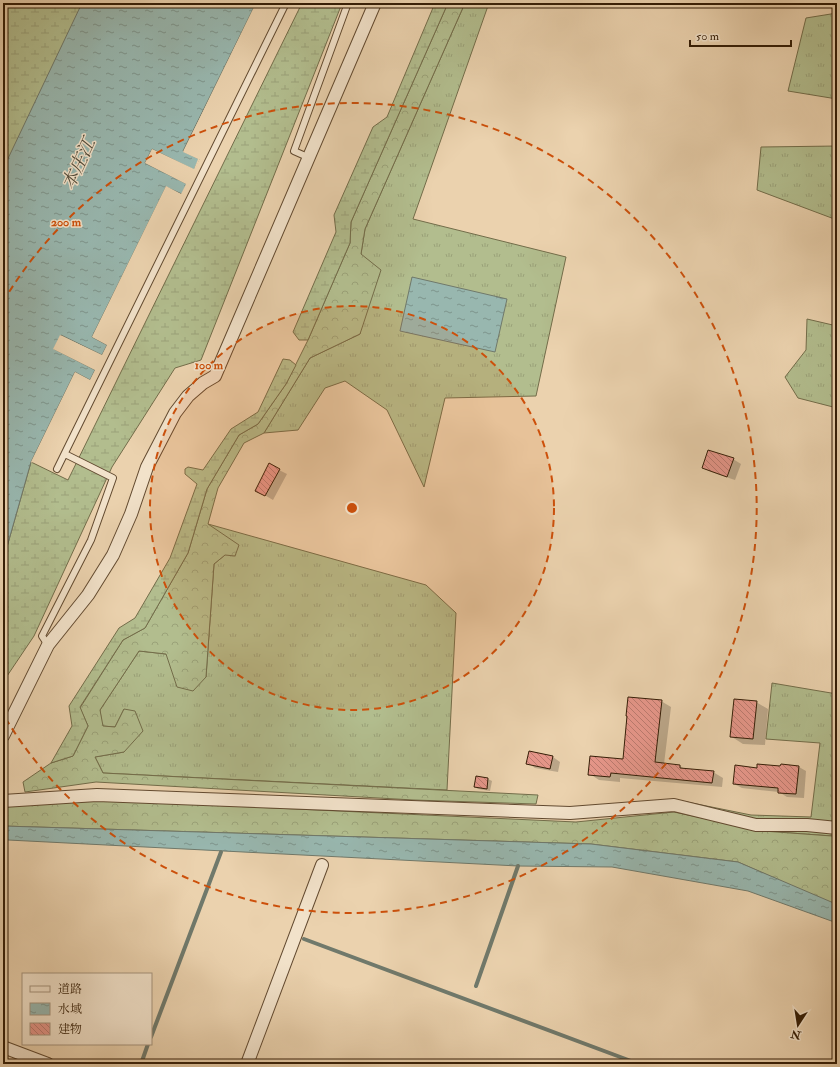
<svg xmlns="http://www.w3.org/2000/svg" width="840" height="1067" font-family="'IM FELL Double Pica','Noto Serif JP',serif">
  <style>
    .grass { fill: url(#grass-tufts); stroke: #736d4a }
    .forest { fill: url(#forest-crowns); stroke: #736d4a }
    .wetland { fill: url(#wetland-marsh); stroke: #736d4a }
    .water { fill: url(#water-ripples); stroke: #70796b }
    .pier { fill: #ebd2ae }
    .shadow { fill: #0003 }
    .lines { fill: none; stroke-linecap: round; stroke-linejoin: round }
    .stream { stroke: #70796b; stroke-width: 4 }
    .building { fill: url(#building-back-hatch); stroke: #341d06 }
    .service-casing { stroke: #624a30; stroke-width: 8 }
    .minor-casing { stroke: #624a30; stroke-width: 14 }
    .service { stroke: #f2e2ca; stroke-width: 6 }
    .minor { stroke: #f2e2ca; stroke-width: 12 }
    .ring { fill: none; stroke: #cd500b; stroke-width: 2; stroke-dasharray: 7 5 }
    .labels { text-anchor: middle; dominant-baseline: central; stroke-width: 3; stroke-linejoin: round; paint-order: stroke }
    .water-label { font-size: 18px; font-style: italic; fill: #524b39; stroke: #f2e2ca }
    .centre { fill: #cd500b; stroke: #f2e2ca; stroke-width: 2 }
    .ring-label { font-size: 12px; text-anchor: middle; font-weight: bold; fill: #cd500b; stroke: #f2e2ca; stroke-width: 3; stroke-linejoin: round; paint-order: stroke }
  </style>
  <defs>
    <pattern id="grass-tufts" width="24" height="20" patternUnits="userSpaceOnUse"><rect width="24" height="20" fill="#b2bd8e"/><path d="M3 7l-1-3M5 7V3M7 7l1-3M15 17l-1-3M17 17v-4M19 17l1-3" fill="none" stroke="#9aa279"/></pattern>
    <pattern id="forest-crowns" width="20" height="18" patternUnits="userSpaceOnUse"><rect width="20" height="18" fill="#b2bd8e"/><path d="M2 6a3 3 0 1 1 6 0M12 15a3 3 0 1 1 6 0" fill="none" stroke="#9aa279"/></pattern>
    <pattern id="wetland-marsh" width="20" height="14" patternUnits="userSpaceOnUse"><rect width="20" height="14" fill="#b2bd8e"/><path d="M1 5h8M5 5V1M11 12h8M15 12V8" fill="none" stroke="#9aa279"/></pattern>
    <pattern id="water-ripples" width="26" height="14" patternUnits="userSpaceOnUse"><rect width="26" height="14" fill="#98b7af"/><path d="M2 4q2-2 4 0t4 0M15 11q2-2 4 0t4 0" fill="none" stroke="#7d948c"/></pattern>
    <pattern id="building-back-hatch" width="6" height="6" patternUnits="userSpaceOnUse"><rect width="6" height="6" fill="#e7978b"/><path d="M-1 5l2 2M0 0l6 6M5-1l2 2" fill="none" stroke="#bc7b70"/></pattern>
  </defs>
  <rect width="100%" height="100%" fill="#ebd2ae"/>
  <filter id="stains"><feTurbulence type="fractalNoise" baseFrequency=".005" numOctaves="4"/><feColorMatrix values="0 0 0 0 .2 0 0 0 0 .09 0 0 0 0 .02 0 0 0 .5 -.17"/></filter>
  <radialGradient id="worn" r=".72"><stop offset=".6" stop-color="#630" stop-opacity="0"/><stop offset="1" stop-color="#630" stop-opacity=".3"/></radialGradient>
  <path class="grass" d="M465,3H489L413,219L566,257L536,396L445,398L424,487L387,410L345,381L325,388L298,430L264,433L310,358L360,334L361,254L365,229Z
    M837,13V99L788,91L806,18Z
    M837,146V220L757,190L761,147Z
    M807,319L837,326V408L798,398L785,377L806,350Z
    M208,524L426,585L456,613L447,790L103,773L95,757L124,752V709L115,727L102,726L100,710L139,651L166,654L206,677L214,564L225,555Z
    M772,683L837,694V838L832,836L763,831L674,812L682,801L751,815L811,817L820,743L766,739Z"/>
  <path class="forest" d="M448,3H465L365,229L361,254L381,270L360,334L310,358L264,433L244,443L218,488L208,524L239,545L235,556L225,555L214,564L206,677L193,691L177,687L166,654L139,651L100,710L103,726L115,727L124,709L135,711L143,731L124,752L95,757L103,773L538,795L536,804L414,800L96,782L25,792L23,782L51,763L73,756L88,726L80,708L123,640L145,628L188,553L207,489L239,435L258,424L286,384L308,340L350,243L351,222Z
    M101,800L576,822L674,812L763,831L832,836L837,838V906L738,862L591,844L3,826V806Z"/>
  <path class="wetland" d="M3,3H109L3,226Z
    M302,3H340L341,6L201,360L175,368L112,467L34,636L3,682V561L31,462L68,480Z
    M435,3H448L351,222L350,243L308,340H299L293,332L336,232L334,215L373,127L387,117Z
    M283,359L290,360L296,365L286,384L258,424L239,435L207,489L188,553L145,628L123,640L80,707L88,726L73,756L51,763L72,726L69,706L119,628L135,618L170,558L197,484L185,474V469L188,467L203,470L231,429L258,412Z"/>
  <path class="water" d="M82,3H256L183,151L199,159L194,170L152,149L145,163L187,184L182,194L166,187L92,337L107,345L102,355L61,335L54,349L95,370L90,380L75,372L31,462L3,561V169Z
    M412,277L507,299L495,352L400,331Z
    M3,826L591,844L738,862L836,904L837,906V923L748,891L612,867L518,866L8,840L3,845Z"/>
  <path class="pier" d="M256,3H259L272,9L275,3H277L272,11L258,4L186,151L200,158L195,171H193L153,152L147,162L187,182L189,185L182,196L167,189L94,336L109,344L104,356L101,357L61,338L56,348L96,368L97,370L91,382L76,375L32,463L31,462L75,372L90,380L95,370L53,349L60,335L102,355L107,345L92,337L166,186L181,194L186,184L145,163L152,149L194,169L198,159L183,152Z"/>
  <path class="shadow" d="M733,459L741,464L735,480L711,472L703,468Z
    M279,470L287,474L273,500L256,490Z
    M661,701L671,707L664,764L680,766L686,770L713,772L723,778L722,787L620,778V782L599,780L590,774L624,760Z
    M756,702L768,709L765,745L743,744L732,737Z
    M553,757L560,762L558,772L535,768L528,763Z
    M799,767L806,771L804,798L787,797L779,792L742,788L734,784L758,769Z
    M476,777L488,779L492,781L490,791L478,789L475,787Z"/>
  <g class="lines">
    <path class="stream" d="M304,939L639,1064
      M476,986L518,866
      M151,1037L221,852
      M141,1064L148,1044"/>
  </g>
  <path class="building" d="M708,450L734,458L727,477L702,468Z
    M269,463L280,469L265,496L255,491Z
    M628,697L662,700L655,762L680,765V768L714,771L712,783L611,773L610,777L588,775L590,756L623,759L627,716H626Z
    M734,699L757,701L753,739L730,737Z
    M529,751L553,756L550,769L526,764Z
    M757,764L780,766L781,764L799,766L796,794L778,793V788L733,784L735,765L757,768Z
    M476,776L488,778L487,789L474,787Z"/>
  <g class="lines">
    <g class="service-casing">
      <path id="service" d="M303,155L294,151L348,3
        M57,469L286,3
        M48,645L42,636L91,540L113,478L65,454"/>
    </g>
    <g class="minor-casing">
      <path id="minor" d="M3,736L48,645L88,595L113,555L131,514L147,467L175,413L188,396L203,383L215,376L375,3
        M3,801L97,795L570,813L674,805L756,825H807L837,828
        M3,1047L48,1064
        M247,1064L322,865"/>
    </g>
    <use href="#service" class="service"/>
    <use href="#minor" class="minor"/>
  </g>
  <circle cx="352" cy="508" r="202" fill="#cd500b" fill-opacity=".12"/>
  <g class="ring">
    <circle cx="352" cy="508" r="202"/>
    <path d="M3 302A405 405 0 1 1 3 714"/>
  </g>
  <g class="labels">
    <g class="water-label">
      <text transform="translate(79 164) rotate(-65)">本庄江</text>
    </g>
  </g>
  <circle cx="352" cy="508" r="6" class="centre"/>
  <g class="ring-label">
    <text x="66" y="226">200 m</text>
    <text x="209" y="369">100 m</text>
  </g>
  <rect width="840" height="1067" fill="none" stroke="#ebd2ae" stroke-width="16"/>
  <rect x="4" y="4" width="832" height="1059" fill="none" stroke="#341d06" stroke-width="2"/>
  <rect x="8" y="8" width="824" height="1051" fill="none" stroke="#341d06"/>
  <rect x="22" y="973" width="130" height="72" fill="#f2e2ca" stroke="#a6937c"/>
  <rect x="30" y="986" width="20" height="6" fill="#f2e2ca" stroke="#a6937c"/>
  <text x="58" y="993" font-size="12" fill="#341d06">道路</text>
  <rect x="30" y="1003" width="20" height="12" fill="url(#water-ripples)" stroke="#a6937c"/>
  <text x="58" y="1013" font-size="12" fill="#341d06">水域</text>
  <rect x="30" y="1023" width="20" height="12" fill="url(#building-back-hatch)" stroke="#a6937c"/>
  <text x="58" y="1033" font-size="12" fill="#341d06">建物</text>
  <g transform="translate(798 1025) rotate(192)" stroke="#f2e2ca" stroke-width="3" paint-order="stroke">
  <path d="M0-3L7 15L0 10L-7 15Z" fill="#341d06"/>
  <text y="-6" font-size="11" font-weight="bold" text-anchor="middle" fill="#341d06">N</text>
  </g>
  <path d="M690 40v6h101v-6" fill="none" stroke="#341d06" stroke-width="2"/>
  <text x="696" y="40" font-size="12" fill="#341d06" stroke="#f2e2ca" stroke-width="3" paint-order="stroke">50 m</text>
  <rect width="100%" height="100%" filter="url(#stains)"/>
  <rect width="100%" height="100%" fill="url(#worn)"/>
</svg>
